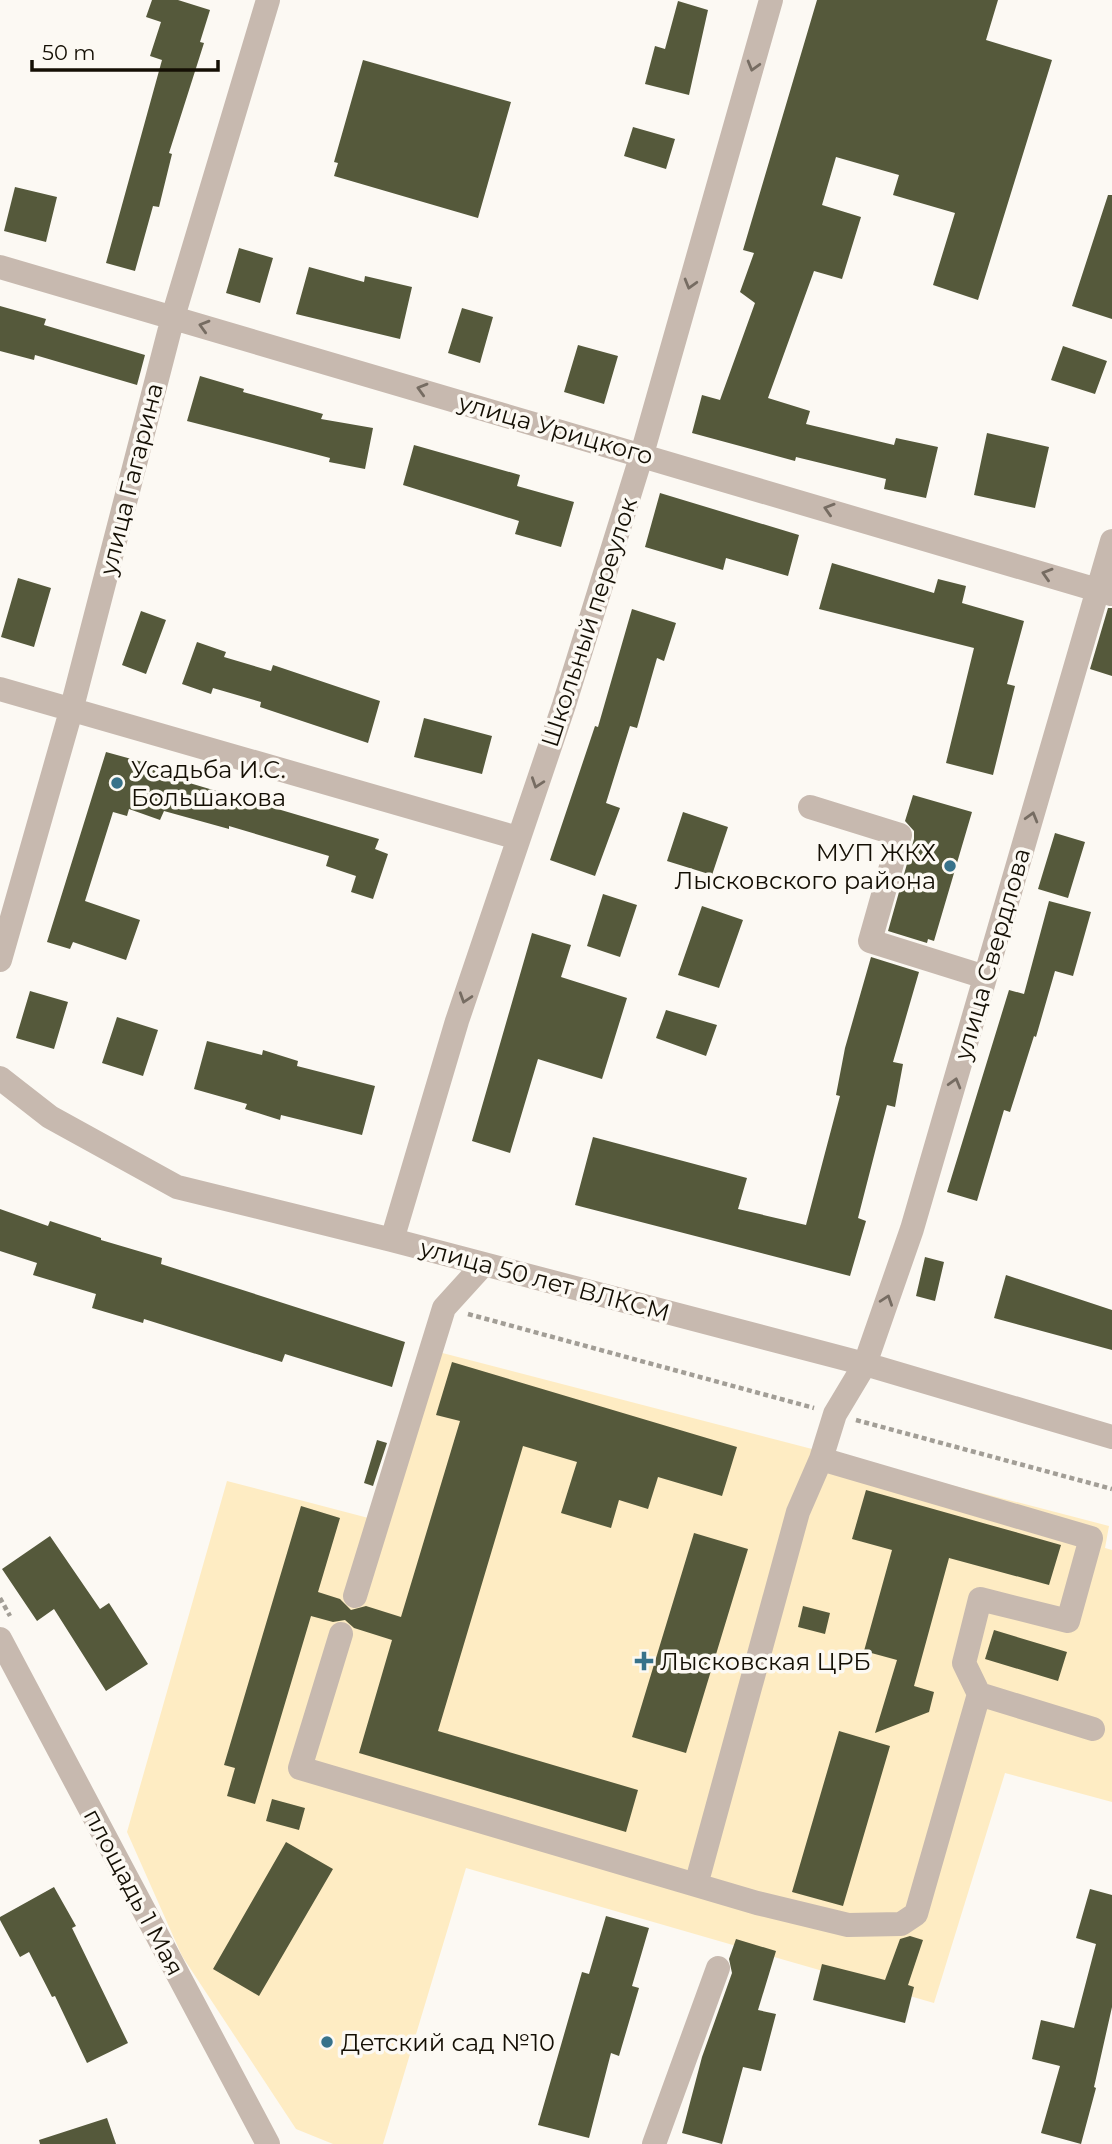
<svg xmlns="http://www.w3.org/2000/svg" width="1112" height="2144" font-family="Montserrat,sans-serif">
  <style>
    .built { fill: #feecc3 }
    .building { fill: #55593b }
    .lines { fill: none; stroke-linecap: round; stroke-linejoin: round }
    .path { stroke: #a29e96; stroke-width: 4.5; stroke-dasharray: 5 3.5; stroke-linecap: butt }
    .minor { stroke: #c7b9af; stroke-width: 24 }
    .oneway { stroke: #766c62 }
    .poi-dot { fill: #37728a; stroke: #fcf9f3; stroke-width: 2.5 }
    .labels { text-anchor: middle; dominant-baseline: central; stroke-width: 7; stroke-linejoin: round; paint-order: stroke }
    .street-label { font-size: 24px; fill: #140f04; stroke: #fcf9f3 }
    .poi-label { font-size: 24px; fill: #140f04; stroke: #fcf9f3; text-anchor: start }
  </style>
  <rect width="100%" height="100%" fill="#fcf9f3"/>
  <path class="built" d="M427,1349L1109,1526L1105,1548L1112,1550V1802L1005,1773L934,2003L466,1868L383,2144H333L296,2129L182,1956L127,1832L227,1481L376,1520Z"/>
  <path class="building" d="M152,0H178L210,10L200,42L204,43L169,153L172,154L159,207L153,206L135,271L106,263L162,60L150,56L161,22L146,17Z
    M817,0H998L986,40L1052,60L978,300L933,285L955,213L893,195L899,175L836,157L822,205L861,217L842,279L814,271L768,398L810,411L806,424L894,445L896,438L938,447L926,498L884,489L886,479L796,457L795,461L692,433L702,395L720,400L755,303L740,292L754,253L743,250Z
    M678,1L708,10L689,95L645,84L655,46L665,49Z
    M363,60L511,102L478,218L334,176L338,163L334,162Z
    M633,127L675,139L666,169L624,156Z
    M15,187L57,197L46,242L4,231Z
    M1108,195H1112V319L1072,306Z
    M239,248L273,258L260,303L226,293Z
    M309,267L364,282L365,276L412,287L400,339L296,314Z
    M0,306L46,319L44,325L145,355L137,385L35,355L34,360L0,351Z
    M462,308L493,317L480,363L448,353Z
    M578,345L618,356L604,404L564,392Z
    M1063,346L1107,361L1095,394L1051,380Z
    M200,376L244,389L243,392L323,414L321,419L373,428L365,469L329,462L330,458L187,421Z
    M987,433L1049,447L1035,508L974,495Z
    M414,445L520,475L517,486L574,502L561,547L515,534L519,521L403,485Z
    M660,493L799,535L788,576L726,558L723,570L645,547Z
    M832,563L934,593L938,579L966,586L962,603L1024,621L1007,684L1015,686L993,775L946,763L974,648L819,609Z
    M18,578L51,588L34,647L1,637Z
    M1108,608H1112V676L1090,669Z
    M632,609L676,623L664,661L657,658L637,728L630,726L606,803L620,808L595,876L550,860L595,726L598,727Z
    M141,611L166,620L146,674L122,665Z
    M197,642L226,652L224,657L271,671L273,665L380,701L368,743L260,707L261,702L213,688L211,694L182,684Z
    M424,718L492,736L482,774L414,757Z
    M106,752L146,763L177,775L176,779L379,839L375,849L388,854L373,899L351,892L356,876L326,866L329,856L229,826V829L164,811L160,820L129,809L127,816L113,812L85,901L140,920L126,960L73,942L70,949L47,942Z
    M913,795L972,812L934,941L928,939L927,943L888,931L914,839V831L905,821Z
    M683,812L728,827L712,875L667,861Z
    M1055,833L1085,842L1068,898L1038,889Z
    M603,894L637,905L620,957L587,946Z
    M1049,901L1091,912L1073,976L1055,971L1036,1037L1034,1036L1010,1112L1004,1110L977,1201L947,1192L1009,990L1024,994Z
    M702,906L743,920L719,988L678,975Z
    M532,933L571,945L561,977L627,998L602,1079L538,1059L510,1153L472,1141Z
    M871,957L919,972L893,1062L903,1064L895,1107L887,1105L858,1218L866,1221L850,1276L575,1205L593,1137L747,1178L738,1209L806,1225L840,1096L836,1095L845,1048Z
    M30,991L68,1002L54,1049L16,1038Z
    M666,1010L717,1025L706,1056L656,1038Z
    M117,1017L158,1030L143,1076L102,1063Z
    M207,1041L262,1055L263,1050L298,1061L297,1066L375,1086L362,1135L281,1115L280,1120L245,1109L247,1104L194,1089Z
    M0,1209L48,1226L50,1221L101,1238V1240L162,1258L161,1264L405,1342L392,1387L285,1354L282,1362L144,1319L143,1323L92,1308L96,1294L33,1275L37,1263L0,1251Z
    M925,1257L944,1262L935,1301L916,1296Z
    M1006,1275L1112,1310V1350L994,1318Z
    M452,1362L737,1447L722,1496L658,1477L648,1509L619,1500L611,1528L561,1513L577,1462L523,1446L438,1731L638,1790L626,1832L359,1753L392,1640L354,1628L345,1620L333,1622L311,1616L255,1804L227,1796L235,1768L224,1765L301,1506L340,1518L318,1592L340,1599L351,1610L366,1606L401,1617L460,1421L436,1415Z
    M377,1440L387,1443L373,1486L364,1483Z
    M866,1490L1061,1545L1049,1585L949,1558L914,1686L934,1692L929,1712L875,1733L897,1660L864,1651L892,1550L852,1539Z
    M694,1533L748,1549L686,1753L632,1737Z
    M50,1536L100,1609L109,1603L148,1664L106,1691L54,1609L37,1621L2,1569Z
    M803,1606L830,1613L825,1634L798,1627Z
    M994,1630L1067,1652L1058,1681L985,1659Z
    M839,1731L890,1746L843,1906L792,1892Z
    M272,1799L305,1808L299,1830L266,1821Z
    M286,1842L333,1869L259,1996L213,1969Z
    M54,1887L76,1926L72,1928L128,2043L87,2063L55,1996L52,1997L29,1952L20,1957L0,1920V1917Z
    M1090,1889L1112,1895V2007L1094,2087L1096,2088L1081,2144L1041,2133L1060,2066L1032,2059L1041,2020L1074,2028L1096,1944L1076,1938Z
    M606,1916L649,1928L632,1986L639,1988L619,2056L611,2053L589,2138L538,2125L582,1972L589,1974Z
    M910,1936L923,1940L908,1985L914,1987L905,2023L813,2000L822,1964L885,1980L900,1939Z
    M736,1939L776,1951L758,2010L776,2014L761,2071L743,2067L722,2144L682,2133L702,2057L732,1973L729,1959Z
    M107,2118L116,2144H40L39,2140Z"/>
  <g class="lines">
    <path class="path" d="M468,1314L814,1408
      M856,1420L1112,1489
      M0,1598L10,1616"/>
    <path class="minor" d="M0,267L1111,594
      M0,689L518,838
      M810,807L900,835L870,941L985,977
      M0,960L71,711L173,317L268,0
      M0,1078L50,1117L177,1187L392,1240L865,1364L1112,1437
      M392,1240L457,1021L564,705L642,454L771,0
      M355,1596L444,1308L484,1264
      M341,1634L300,1768L757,1903L848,1925L901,1924L916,1914L979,1694L964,1663L980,1599L1068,1621L1091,1538L821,1459
      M0,1639L268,2144
      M979,1694L1093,1729
      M696,1885L798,1512L821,1459L835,1414L865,1364L912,1229L1112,541
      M654,2144L718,1968"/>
  </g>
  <defs><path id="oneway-chevron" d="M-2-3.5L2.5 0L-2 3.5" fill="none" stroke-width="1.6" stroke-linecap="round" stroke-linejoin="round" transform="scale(1.75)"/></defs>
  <g class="oneway">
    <use href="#oneway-chevron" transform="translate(753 66) rotate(106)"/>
    <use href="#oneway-chevron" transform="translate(690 284) rotate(106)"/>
    <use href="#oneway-chevron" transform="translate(204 326) rotate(-164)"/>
    <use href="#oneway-chevron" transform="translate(422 389) rotate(-164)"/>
    <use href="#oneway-chevron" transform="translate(829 509) rotate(-163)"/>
    <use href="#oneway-chevron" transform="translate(1047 574) rotate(-163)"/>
    <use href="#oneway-chevron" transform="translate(537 783) rotate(109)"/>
    <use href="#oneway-chevron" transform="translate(1032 817) rotate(-74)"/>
    <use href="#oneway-chevron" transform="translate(465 998) rotate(108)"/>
    <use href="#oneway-chevron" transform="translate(955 1083) rotate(-74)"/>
    <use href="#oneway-chevron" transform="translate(887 1300) rotate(-71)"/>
  </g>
  <g class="poi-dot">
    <circle cx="117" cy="783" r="7"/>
    <circle cx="950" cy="866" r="7"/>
    <path d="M640.5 1650.5h7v7h7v7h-7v7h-7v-7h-7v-7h7z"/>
    <circle cx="327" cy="2042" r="7"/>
  </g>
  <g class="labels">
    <g class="street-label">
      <text transform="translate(556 429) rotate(16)">улица Урицкого</text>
      <text transform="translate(131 479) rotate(-76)">улица Гагарина</text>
      <text transform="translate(589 622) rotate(-72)">Школьный переулок</text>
      <text transform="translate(992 954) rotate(-74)">улица Свердлова</text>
      <text transform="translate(545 1280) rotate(15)">улица 50 лет ВЛКСМ</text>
      <text transform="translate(134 1892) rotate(62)">площадь 1 Мая</text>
    </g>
    <g class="poi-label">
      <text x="131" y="769">Усадьба И.С.<tspan x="131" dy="28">Большакова</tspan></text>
      <text x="936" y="852" text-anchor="end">МУП ЖКХ<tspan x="936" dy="28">Лысковского района</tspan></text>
      <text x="660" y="1661">Лысковская ЦРБ</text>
      <text x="341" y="2042">Детский сад №10</text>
    </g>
  </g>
  <path d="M32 60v10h186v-10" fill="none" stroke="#140f04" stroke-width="3.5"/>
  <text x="42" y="60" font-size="21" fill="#140f04" stroke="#fcf9f3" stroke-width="5" paint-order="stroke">50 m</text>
</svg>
